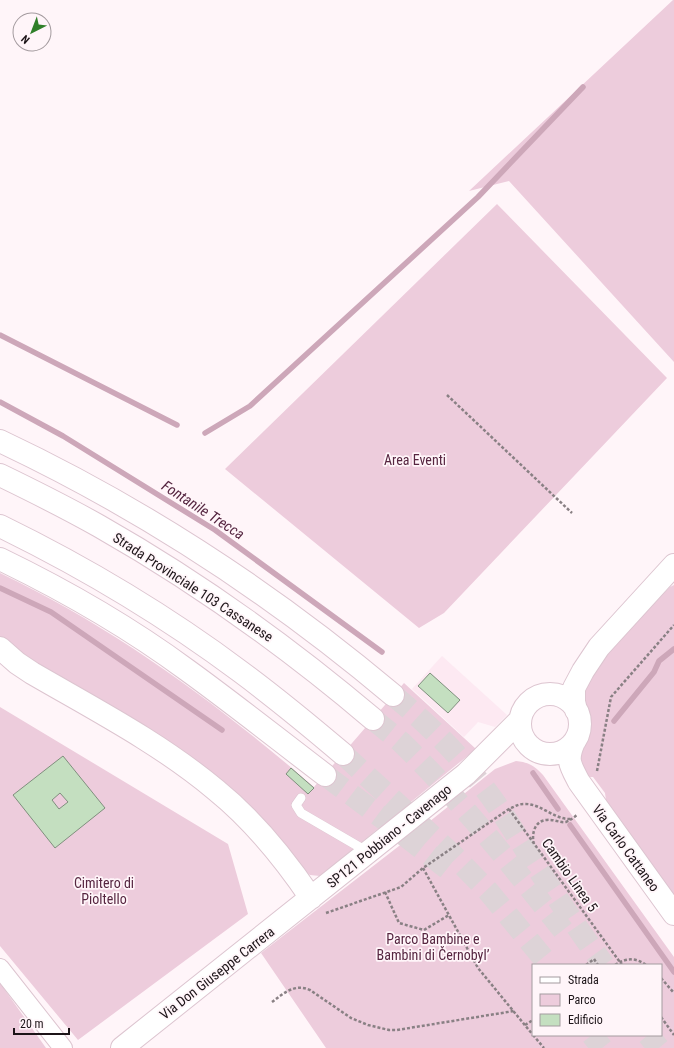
<svg xmlns="http://www.w3.org/2000/svg" width="674" height="1048" font-family="'Roboto Condensed',sans-serif">
  <style>
    .built { fill: #fde9f2 }
    .green { fill: #edccdc; fill-rule: evenodd }
    .lines { fill: none; stroke-linecap: round; stroke-linejoin: round }
    .stream { stroke: #cda7b9; stroke-width: 5.5 }
    .building { fill: #c4dfc0; stroke: #7f8f7d; fill-rule: evenodd }
    .highway-tunnel { stroke: #ddd3d7; stroke-width: 22; stroke-dasharray: 22 11; stroke-linecap: butt }
    .lane-casing { stroke: #ddc5d0; stroke-width: 10 }
    .street-casing { stroke: #ddc5d0; stroke-width: 20 }
    .secondary-casing { stroke: #ddc5d0; stroke-width: 24 }
    .highway-casing { stroke: #ddc5d0; stroke-width: 24 }
    .path { stroke: #898084; stroke-width: 2.5; stroke-dasharray: 3 2; stroke-linecap: butt }
    .lane { stroke: #fff; stroke-width: 9 }
    .street { stroke: #fff; stroke-width: 18 }
    .secondary { stroke: #fff; stroke-width: 22 }
    .highway { stroke: #fff; stroke-width: 22 }
    .labels { text-anchor: middle; dominant-baseline: central; stroke-width: 3.5; stroke-linejoin: round; paint-order: stroke }
    .park-label { font-size: 14px; fill: #562540; stroke: #fff5f9 }
    .street-label { font-size: 14px; fill: #1c1418; stroke: #fff5f9 }
    .water-label { font-size: 15px; font-style: italic; fill: #552540; stroke: #fff5f9 }
  </style>
  <rect width="100%" height="100%" fill="#fff5f9"/>
  <path class="built" d="M442,656L507,715L495,727L478,722L464,737L412,689Z"/>
  <path class="green" d="M673,0H674V362L509,181L469,191Z
    M497,204L667,378L444,613L419,628L225,469Z
    M0,573C115,628 218,704 314,787L404,683L476,749L320,876L310,875L61,682L0,637Z
    M674,585V896L606,800L605,793L593,777H583L577,746L582,735L584,724L583,716L579,705L596,664L670,587Z
    M0,707L228,844L248,914L78,1040L0,946Z
    M516,761C528,762 535,766 543,775L674,957V1048H326L261,953L399,846L495,769ZM533,965H661V1035H533Z
    M0,983L46,1048H0Z"/>
  <g class="lines">
    <path class="stream" d="M0,335L177,425
      M0,402L63,436L215,530L382,652
      M205,433L250,406L478,197L583,87
      M0,588L51,612L222,730
      M614,721L654,672L659,661L674,649
      M533,773L558,809
      M570,825L674,972"/>
  </g>
  <path class="building" d="M430,673L460,700L448,713L418,686Z
    M63,756L105,808L55,848L13,795ZM60,793L68,802L59,809L52,800Z
    M291,768L314,788L308,794L286,774Z"/>
  <g class="lines">
    <path class="highway-tunnel" d="M393,695C424,721 452,747 477,779C498,804 514,832 532,860C555,895 579,931 604,965
      M373,719C382,727 392,734 401,742C461,800 512,866 563,930
      M343,754L452,854L488,891L549,965
      M325,775L389,823L454,874
      M592,1035L602,1048
      M648,1035L659,1048"/>
    <g class="lane-casing">
      <path id="lane" d="M301,798L296,805L301,813L368,852"/>
    </g>
    <g class="street-casing">
      <path id="street" d="M0,968L63,1048"/>
    </g>
    <g class="secondary-casing">
      <path id="secondary" d="M0,648L17,663L32,673C94,709 160,743 216,790C253,820 284,858 311,898
        M520 724a30 30 0 1 1 60 0a30 30 0 1 1-60 0Z
        M576,710L574,702V688L583,671L599,647L674,565
        M574,742C566,760 570,765 579,782L674,914
        M122,1048L466,774L520,720"/>
    </g>
    <g class="highway-casing">
      <path id="highway" d="M0,441C142,508 273,594 393,695
        M0,475C33,491 67,508 99,526C196,581 288,647 373,719
        M0,526C84,567 166,616 241,672C276,698 310,726 343,754
        M0,559C64,590 130,628 187,670C234,704 279,740 325,775"/>
    </g>
    <path class="path" d="M447,395L572,513
      M597,771L611,697L674,625
      M509,809L622,965
      M534,844C531,834 535,820 547,820C554,819 560,823 566,822C571,820 574,817 577,815
      M423,868L478,968L533,1035
      M385,892L399,923L424,930L449,915
      M326,913L401,887L423,868L509,809C514,807 518,804 524,804C541,803 554,820 571,819
      M586,965L594,959L598,965
      M615,965C626,958 635,957 646,965
      M661,978L674,993
      M272,1002C283,994 294,983 310,990L351,1018L368,1025L389,1030H397L514,1011
      M661,1017L674,1035
      M525,1025L533,1020
      M533,1035L544,1048"/>
    <use href="#lane" class="lane"/>
    <use href="#street" class="street"/>
    <use href="#secondary" class="secondary"/>
    <use href="#highway" class="highway"/>
  </g>
  <g class="labels">
    <g class="park-label">
      <text x="415" y="460">Area Eventi</text>
      <text x="104" y="883">Cimitero di<tspan x="104" dy="16">Pioltello</tspan></text>
      <text x="433" y="939">Parco Bambine e<tspan x="433" dy="16">Bambini di Černobyl’</tspan></text>
    </g>
    <g class="street-label">
      <text transform="translate(193 587) rotate(33)">Strada Provinciale 103 Cassanese</text>
      <text transform="translate(389 836) rotate(-39)">SP121 Pobbiano - Cavenago</text>
      <text transform="translate(626 848) rotate(54)">Via Carlo Cattaneo</text>
      <text transform="translate(570 875) rotate(55)">Cambio Linea 5</text>
      <text transform="translate(217 973) rotate(-38)">Via Don Giuseppe Carrera</text>
    </g>
    <g class="water-label">
      <text transform="translate(203 510) rotate(33)">Fontanile Trecca</text>
    </g>
  </g>
  <rect x="532" y="964" width="130" height="72" fill="#fff5f9" stroke="#a49b9f"/>
  <rect x="540" y="977" width="20" height="6" fill="#ffffff" stroke="#a49b9f"/>
  <text x="568" y="984" font-size="12" fill="#1c1418">Strada</text>
  <rect x="540" y="994" width="20" height="12" fill="#edccdc" stroke="#a49b9f"/>
  <text x="568" y="1004" font-size="12" fill="#1c1418">Parco</text>
  <rect x="540" y="1014" width="20" height="12" fill="#c4dfc0" stroke="#a49b9f"/>
  <text x="568" y="1024" font-size="12" fill="#1c1418">Edificio</text>
  <g transform="translate(32 32) rotate(222)"><circle r="19" fill="#fff5f9" stroke="#a49b9f"/>
  <path d="M0-3L7 15L0 10L-7 15Z" fill="#2f7f29"/>
  <text y="-6" font-size="11" font-weight="bold" text-anchor="middle" fill="#1c1418">N</text>
  </g>
  <path d="M14 1028v6h55v-6" fill="none" stroke="#1c1418" stroke-width="2"/>
  <text x="20" y="1028" font-size="12" fill="#1c1418" stroke="#fff5f9" stroke-width="3" paint-order="stroke">20 m</text>
</svg>
